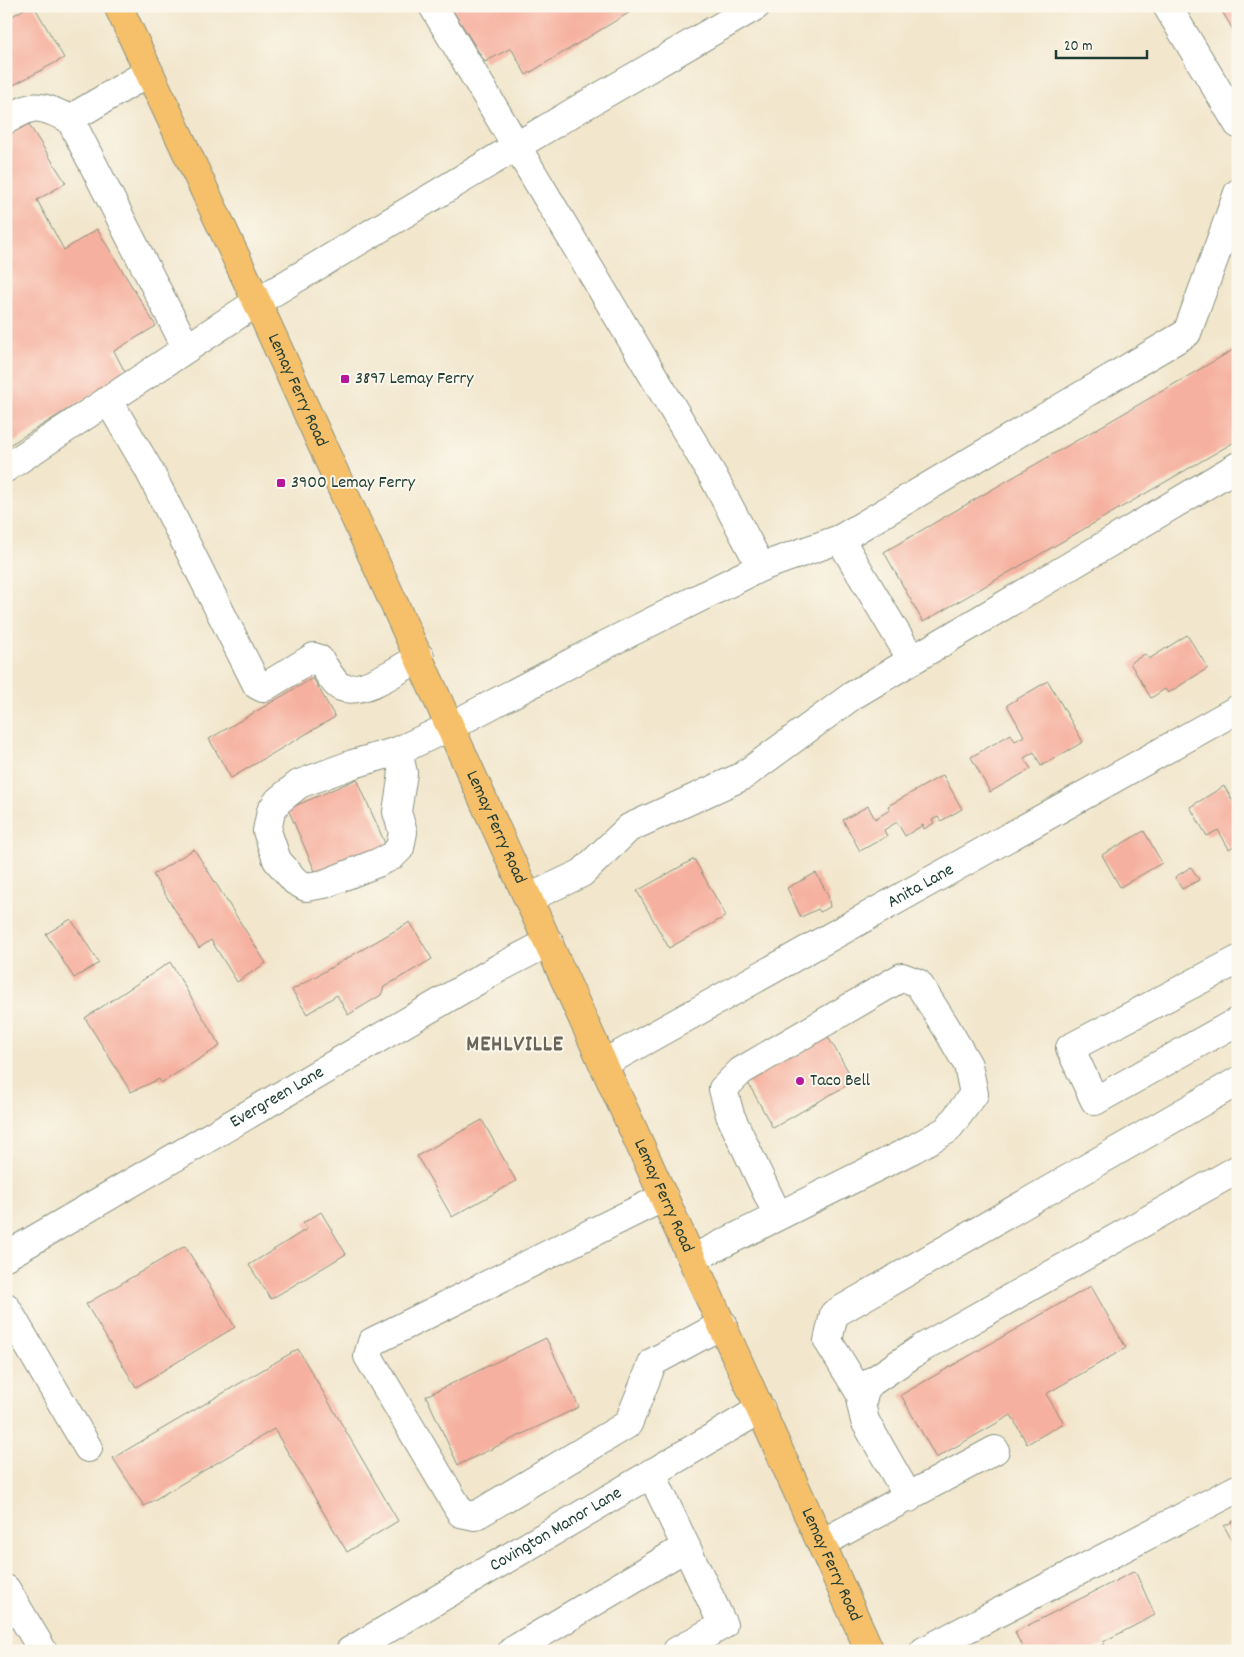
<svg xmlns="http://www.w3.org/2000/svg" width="1244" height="1657" font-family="Dekko,sans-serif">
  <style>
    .building { fill: #f6b09f }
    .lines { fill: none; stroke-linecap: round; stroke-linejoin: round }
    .minor-casing { stroke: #889280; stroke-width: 30 }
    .major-casing { stroke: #889280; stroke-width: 30 }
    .minor { stroke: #fff; stroke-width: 28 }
    .major { stroke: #f6c06b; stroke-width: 28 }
    .poi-dot { fill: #b5179e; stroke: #fbf7ec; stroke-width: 2 }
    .labels { text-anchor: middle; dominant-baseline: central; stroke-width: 4; stroke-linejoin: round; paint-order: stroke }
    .poi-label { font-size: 18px; fill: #1f3d34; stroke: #fbf7ec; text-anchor: start }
    .street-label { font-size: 18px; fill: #1f3d34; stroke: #fbf7ec }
    .district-label { font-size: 22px; font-weight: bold; letter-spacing: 1px; fill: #6a6559; stroke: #fbf7ec }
  </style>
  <rect width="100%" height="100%" fill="#fbf7ec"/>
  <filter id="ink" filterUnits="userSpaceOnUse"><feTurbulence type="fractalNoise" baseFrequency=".02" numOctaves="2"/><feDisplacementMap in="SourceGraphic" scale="10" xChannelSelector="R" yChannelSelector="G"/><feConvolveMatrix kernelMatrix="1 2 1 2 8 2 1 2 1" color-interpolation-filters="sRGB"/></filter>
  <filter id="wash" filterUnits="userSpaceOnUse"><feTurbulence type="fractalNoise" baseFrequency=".0096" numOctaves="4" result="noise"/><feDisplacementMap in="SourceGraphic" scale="20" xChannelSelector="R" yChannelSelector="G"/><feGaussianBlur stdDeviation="1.12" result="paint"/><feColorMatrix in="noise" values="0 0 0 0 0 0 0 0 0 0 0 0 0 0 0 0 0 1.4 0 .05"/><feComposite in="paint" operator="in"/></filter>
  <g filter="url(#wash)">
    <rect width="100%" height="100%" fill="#f2e6cc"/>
    <g id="blocks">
      <path class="building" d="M29,6H34L64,58L6,89V20Z
        M450,6H640L526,75L511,48L485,62Z
        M1219,6H1238V38Z
        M26,120L66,183L37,200L64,250L97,229L156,326L114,351L126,374L6,447V133Z
        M1233,350L1238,359V440L923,622L884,552Z
        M1187,635L1208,668L1168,693L1165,689L1151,698L1130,663L1145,654L1149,659Z
        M313,678L335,717L231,778L209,739Z
        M1048,681L1083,742L1041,766L1034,752L1024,758L1031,769L990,792L971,757L1011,734L1015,741L1024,736L1007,705Z
        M943,775L962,809L941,821L938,817L932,820L934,823L924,829L923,825L905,836L897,822L884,830L887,836L860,851L843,820L868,806L875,819L890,810L888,806Z
        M357,779L387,848L318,878L288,809Z
        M1224,786L1238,810V844L1229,849L1218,830L1207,836L1190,807Z
        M1144,831L1162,863L1120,887L1102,855Z
        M194,849L266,963L237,982L211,940L199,948L153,875Z
        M694,859L726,916L669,948L637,891Z
        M1191,867L1199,880L1182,889L1175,877Z
        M816,873L828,895L830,907L820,912L818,909L801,917L787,888Z
        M71,919L99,963L74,978L46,934Z
        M410,922L432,959L384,987L381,995L348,1015L337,995L307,1014L292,990Z
        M170,962L220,1046L161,1083L159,1079L131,1092L85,1018Z
        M827,1035L854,1081L773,1128L747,1081Z
        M482,1120L516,1181L452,1217L417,1156Z
        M321,1212L346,1254L271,1299L249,1265L307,1229L303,1223Z
        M185,1246L235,1327L136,1387L86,1304Z
        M1091,1286L1126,1348L1046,1394L1064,1423L1027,1444L1011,1415L936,1458L901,1395Z
        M546,1338L579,1407L458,1465L426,1396Z
        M298,1349L398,1521L347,1552L274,1429L144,1506L113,1458Z
        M1238,1519V1552L1224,1526Z
        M1135,1571L1155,1615L1103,1642L1105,1644L1091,1651H1024L1015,1632Z"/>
    </g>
  </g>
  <g filter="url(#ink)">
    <use href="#blocks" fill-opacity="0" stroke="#889280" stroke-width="1"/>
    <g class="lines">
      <g class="minor-casing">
        <g id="minor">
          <path d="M433,6L713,476L761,567"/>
          <path d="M1167,6L1238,124"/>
          <path d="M70,119L149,72"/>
          <path d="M6,120C37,102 38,105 70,119L186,347"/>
          <path d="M108,400L149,470L257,685L263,688L314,657L319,659C325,667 333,683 341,687C362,696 401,668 420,657"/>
          <path d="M6,468L257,302L577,110L756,6"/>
          <path d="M840,539L912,660"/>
          <path d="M398,751L403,773L397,812L403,832L400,848L392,856L377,863L324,884L306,887L295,881L277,860L267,831L271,811L278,801L299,784L353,764L398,751L451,726L611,642L761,567L840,539L1187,333L1238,193"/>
          <path d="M529,898L582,873L629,828L743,776L852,696L1238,466"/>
          <path d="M1238,960L1070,1048L1095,1101L1238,1021"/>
          <path id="s1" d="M603,1064L1238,709"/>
          <path d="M664,1197L372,1342L368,1356L461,1513L475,1516L628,1424L653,1362L723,1324"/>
          <path id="s2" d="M6,1256L499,968L549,942"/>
          <path d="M692,1259L913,1149L947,1130L974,1094L968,1065L946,1027L918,983L902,977L741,1071L723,1089L730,1115L778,1216"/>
          <path d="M6,1307L88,1448"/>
          <path d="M863,1398L828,1341L834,1314L1238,1081"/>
          <path d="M651,1473L723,1625L677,1651"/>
          <path d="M909,1498L865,1421L861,1404L867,1385L922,1348L1238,1169"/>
          <path d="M822,1543L995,1450"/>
          <path d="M6,1589L43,1651"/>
          <path id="s3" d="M350,1651L761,1409"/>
          <path d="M512,1651L686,1547"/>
          <path d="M924,1651L1237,1489"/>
        </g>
      </g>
      <g class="major-casing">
        <g id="major">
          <path id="s4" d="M118,6L257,302L870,1651"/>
        </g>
      </g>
      <use href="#minor" class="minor"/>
      <use href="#major" class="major"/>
    </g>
  </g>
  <g class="poi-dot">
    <rect x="340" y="374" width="10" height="10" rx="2.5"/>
    <rect x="276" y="478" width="10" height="10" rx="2.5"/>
    <circle cx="800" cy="1081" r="5"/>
  </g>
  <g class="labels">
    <g class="poi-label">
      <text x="355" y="379">3897 Lemay Ferry</text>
      <text x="291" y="483">3900 Lemay Ferry</text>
      <text x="810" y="1081">Taco Bell</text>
    </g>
    <g class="street-label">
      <text stroke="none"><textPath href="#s4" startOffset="424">Lemay Ferry Road</textPath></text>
      <text stroke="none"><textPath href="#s4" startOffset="904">Lemay Ferry Road</textPath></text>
      <text stroke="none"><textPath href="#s1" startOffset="364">Anita Lane</textPath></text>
      <text stroke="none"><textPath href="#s2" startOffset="314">Evergreen Lane</textPath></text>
      <text stroke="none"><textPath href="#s4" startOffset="1309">Lemay Ferry Road</textPath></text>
      <text stroke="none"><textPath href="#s3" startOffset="239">Covington Manor Lane</textPath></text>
      <text stroke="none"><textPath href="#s4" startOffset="1714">Lemay Ferry Road</textPath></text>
    </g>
    <g class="district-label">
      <text x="515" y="1045">MEHLVILLE</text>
    </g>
  </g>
  <rect width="1244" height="1657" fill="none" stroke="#fbf7ec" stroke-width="25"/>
  <path d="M1056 50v8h91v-8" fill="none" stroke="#1f3d34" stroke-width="2.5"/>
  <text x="1064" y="50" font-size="15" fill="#1f3d34" stroke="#fbf7ec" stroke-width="4" paint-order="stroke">20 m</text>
</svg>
